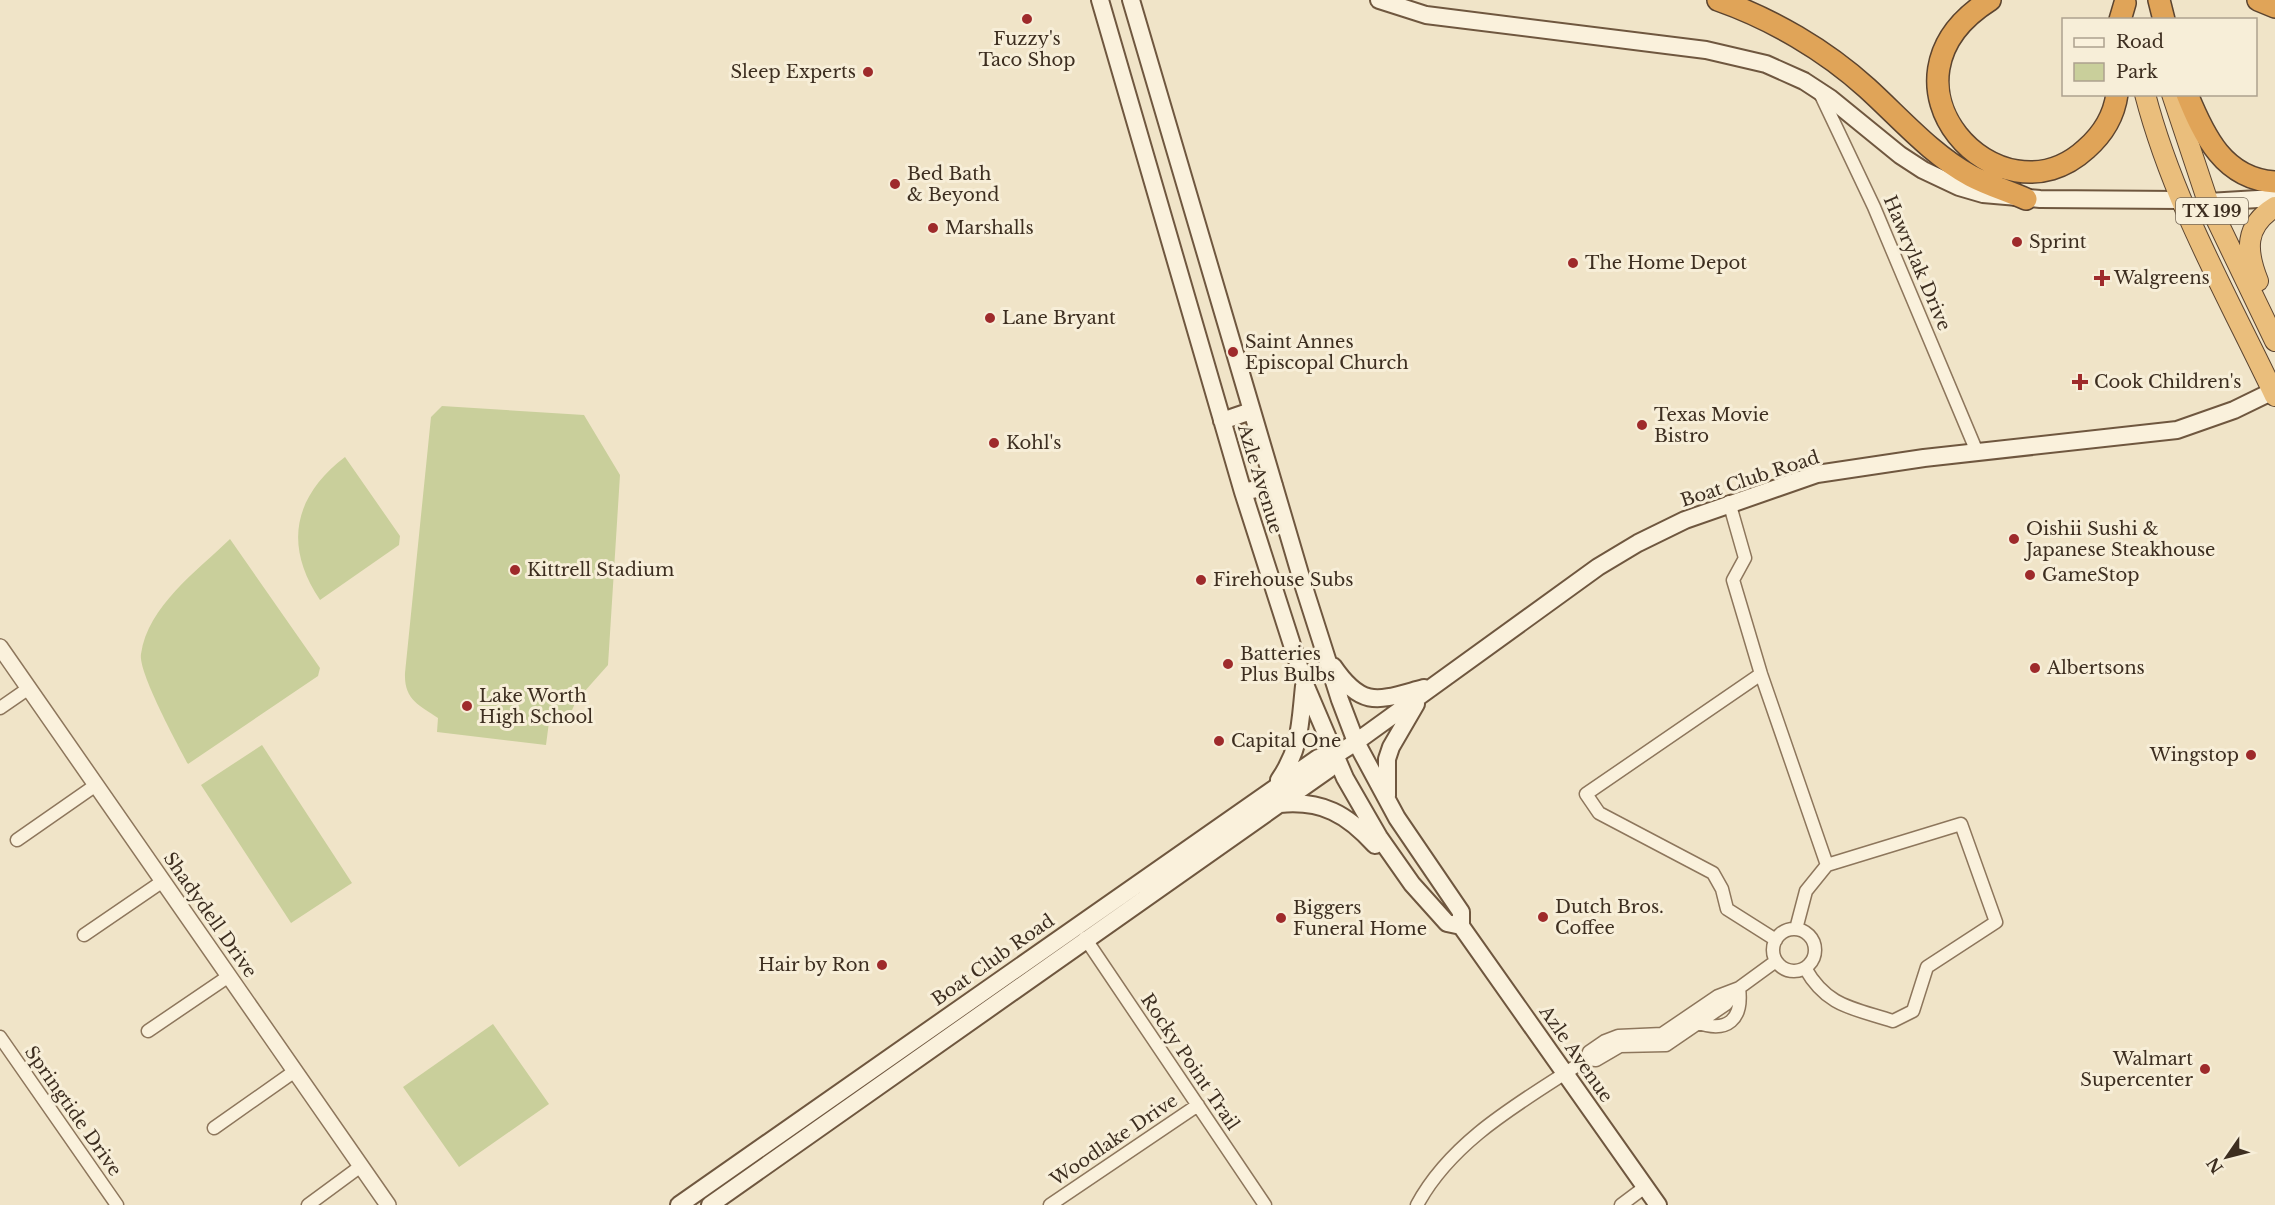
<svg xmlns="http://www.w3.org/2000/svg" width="2275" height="1205" font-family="'Libre Baskerville',serif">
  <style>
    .green { fill: #c9cf9b }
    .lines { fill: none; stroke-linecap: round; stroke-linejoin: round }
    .minor-casing { stroke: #8d765c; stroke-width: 15 }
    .tertiary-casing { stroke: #8d765c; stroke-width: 18 }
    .secondary-casing { stroke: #6f573f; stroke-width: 20 }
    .trunk-casing { stroke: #5b4430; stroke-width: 22 }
    .motorway-casing { stroke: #5b4430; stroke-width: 24 }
    .minor { stroke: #faf1dc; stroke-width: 12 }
    .tertiary { stroke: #faf1dc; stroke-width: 15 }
    .secondary { stroke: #faf1dc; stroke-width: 16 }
    .trunk { stroke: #eabe7c; stroke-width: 20 }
    .motorway { stroke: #e0a458; stroke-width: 21 }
    .poi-dot { fill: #9e2a2b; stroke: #f7eed8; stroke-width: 2 }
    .labels { text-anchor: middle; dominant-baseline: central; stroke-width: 6; stroke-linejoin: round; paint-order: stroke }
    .shield { fill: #f7eed8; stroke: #756857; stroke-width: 1.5 }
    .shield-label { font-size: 16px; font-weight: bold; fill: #3d2e20 }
    .poi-label { font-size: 18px; fill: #3d2e20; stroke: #f7eed8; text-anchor: start }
    .street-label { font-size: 18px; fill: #3d2e20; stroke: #f7eed8 }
  </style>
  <rect width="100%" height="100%" fill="#f0e4c8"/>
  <path class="green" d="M442,406L584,415L620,475L608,665L576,701L569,717L563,721L549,722L546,745L437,732L438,718C419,705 404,700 405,673L431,417Z
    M345,457L400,536L399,545L320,600C283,545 294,496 345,457Z
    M230,539L320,668L318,676L188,764C178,745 138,672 141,654C148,606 197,571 230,539Z
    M262,745L352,883L291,923L201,785Z
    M493,1024L549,1104L459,1167L403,1087Z"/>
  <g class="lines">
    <g class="minor-casing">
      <path id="minor" d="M1819,91L1874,207L1977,452
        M1729,502L1745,558L1733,580L1761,674L1827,865L1806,891L1796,929
        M1761,674L1586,794L1599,813L1713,873L1722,889L1727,909L1776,940
        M0,708L29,688
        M17,840L96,785
        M1773 950a21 21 0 1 1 42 0a21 21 0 1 1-42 0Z
        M84,935L163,881
        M1085,938L1265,1205
        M1805,968C1827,1007 1853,1008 1893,1021L1913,1011L1927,967L1996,922L1961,824L1827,865
        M1696,1022C1728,1034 1743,1019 1739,988
        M148,1031L229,976
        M0,1037L117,1205
        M1587,1059L1596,1060L1620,1046L1666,1045L1726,1004L1738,989
        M214,1128L295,1071
        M308,1205L361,1166
        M1050,1205L1198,1105
        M1417,1205C1453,1138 1525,1100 1587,1059L1589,1052L1605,1041L1618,1036L1662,1034L1718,996L1739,988L1776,961
        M1621,1205L1645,1187"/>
    </g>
    <g class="tertiary-casing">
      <path id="tertiary" d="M0,647L388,1205"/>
    </g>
    <g class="secondary-casing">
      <path id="secondary" d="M1100,0L1243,492L1304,682L1345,778L1379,837L1412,884L1447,923L1461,926
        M1131,0L1303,584L1340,700L1356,742L1397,818L1461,912V926L1658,1205
        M1379,0L1426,15L1706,50L1766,64L1804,81L1830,98L1900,155L1923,170L1959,187L1983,194L2040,199L2180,200
        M2208,202L2275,198
        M1222,421L1251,411
        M1243,492L1274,485
        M1333,666C1363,710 1379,700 1424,688
        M1279,780C1301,748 1300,723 1304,686
        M1387,796V759L1391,747L1416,704
        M1280,804C1322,800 1347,814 1375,845
        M679,1205L1318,758L1334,756L1356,742L1598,567L1638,543L1685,520L1817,474L1924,458L2177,430L2234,410L2275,390
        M710,1205L1329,769L1334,756"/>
    </g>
    <g class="trunk-casing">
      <path id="trunk" d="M2145,94C2173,202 2228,297 2275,396
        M2172,94L2208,202L2275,341
        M2258,281C2246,251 2244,226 2275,207"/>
    </g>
    <g class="motorway-casing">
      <path id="motorway" d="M1718,0C1772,19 1825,50 1867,88C1900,118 1932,155 1971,176C1988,185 2008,191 2026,199
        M1990,0C1862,81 1999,229 2086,149C2102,135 2114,116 2117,94
        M2159,0L2164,20
        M2258,0L2275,7
        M2120,20L2125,3
        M2187,94C2204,136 2224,179 2275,182"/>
    </g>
    <use href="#minor" class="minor"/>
    <use href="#tertiary" class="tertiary"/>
    <use href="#secondary" class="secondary"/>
    <use href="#trunk" class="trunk"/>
    <use href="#motorway" class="motorway"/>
  </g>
  <g class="poi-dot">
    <circle cx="1027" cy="19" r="6"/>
    <circle cx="868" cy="72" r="6"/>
    <circle cx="895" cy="184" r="6"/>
    <circle cx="933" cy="228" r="6"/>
    <circle cx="2017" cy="242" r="6"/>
    <circle cx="1573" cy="263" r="6"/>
    <path d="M2099 269h6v6h6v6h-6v6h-6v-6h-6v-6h6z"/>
    <circle cx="990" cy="318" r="6"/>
    <circle cx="1233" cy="352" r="6"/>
    <path d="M2077 373h6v6h6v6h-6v6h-6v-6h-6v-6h6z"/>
    <circle cx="1642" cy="425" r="6"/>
    <circle cx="994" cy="443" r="6"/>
    <circle cx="2014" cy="539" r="6"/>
    <circle cx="515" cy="570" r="6"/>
    <circle cx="2030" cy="575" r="6"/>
    <circle cx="1201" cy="580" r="6"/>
    <circle cx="1228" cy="664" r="6"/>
    <circle cx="2035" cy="668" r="6"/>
    <circle cx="467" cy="706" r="6"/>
    <circle cx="1219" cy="741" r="6"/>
    <circle cx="2251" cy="755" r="6"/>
    <circle cx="1543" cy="917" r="6"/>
    <circle cx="1281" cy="918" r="6"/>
    <circle cx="882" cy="965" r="6"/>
    <circle cx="2205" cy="1069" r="6"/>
  </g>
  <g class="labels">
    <rect class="shield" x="2176" y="198" width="72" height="26" rx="4.5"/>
    <g class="shield-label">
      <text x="2212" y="211">TX 199</text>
    </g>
    <g class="poi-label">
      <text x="1027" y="39" text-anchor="middle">Fuzzy's<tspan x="1027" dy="21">Taco Shop</tspan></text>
      <text x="856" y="72" text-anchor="end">Sleep Experts</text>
      <text x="907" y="174">Bed Bath<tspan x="907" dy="21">&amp; Beyond</tspan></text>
      <text x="945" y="228">Marshalls</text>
      <text x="2029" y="242">Sprint</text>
      <text x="1585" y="263">The Home Depot</text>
      <text x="2114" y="278">Walgreens</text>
      <text x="1002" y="318">Lane Bryant</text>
      <text x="1245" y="342">Saint Annes<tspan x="1245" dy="21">Episcopal Church</tspan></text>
      <text x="2094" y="382">Cook Children's</text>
      <text x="1654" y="415">Texas Movie<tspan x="1654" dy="21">Bistro</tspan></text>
      <text x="1006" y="443">Kohl's</text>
      <text x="2026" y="529">Oishii Sushi &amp;<tspan x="2026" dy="21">Japanese Steakhouse</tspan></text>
      <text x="527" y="570">Kittrell Stadium</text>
      <text x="2042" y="575">GameStop</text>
      <text x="1213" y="580">Firehouse Subs</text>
      <text x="1240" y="654">Batteries<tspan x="1240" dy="21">Plus Bulbs</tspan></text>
      <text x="2047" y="668">Albertsons</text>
      <text x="479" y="696">Lake Worth<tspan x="479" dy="21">High School</tspan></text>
      <text x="1231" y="741">Capital One</text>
      <text x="2239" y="755" text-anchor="end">Wingstop</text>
      <text x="1555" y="907">Dutch Bros.<tspan x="1555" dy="21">Coffee</tspan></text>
      <text x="1293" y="908">Biggers<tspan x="1293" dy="21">Funeral Home</tspan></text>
      <text x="870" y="965" text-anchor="end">Hair by Ron</text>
      <text x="2193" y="1059" text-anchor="end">Walmart<tspan x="2193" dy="21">Supercenter</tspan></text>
    </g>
    <g class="street-label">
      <text transform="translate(1917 263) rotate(67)">Hawrylak Drive</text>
      <text transform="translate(1260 479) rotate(73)">Azle Avenue</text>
      <text transform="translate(1750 479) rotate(-18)">Boat Club Road</text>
      <text transform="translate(210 915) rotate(55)">Shadydell Drive</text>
      <text transform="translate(993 960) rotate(-35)">Boat Club Road</text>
      <text transform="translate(1576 1054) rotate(55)">Azle Avenue</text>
      <text transform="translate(1190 1062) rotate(56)">Rocky Point Trail</text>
      <text transform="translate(73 1111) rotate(55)">Springtide Drive</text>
      <text transform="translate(1114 1140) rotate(-34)">Woodlake Drive</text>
    </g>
  </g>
  <rect x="2062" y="18" width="195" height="78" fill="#f7eed8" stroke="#ada18e" stroke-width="1.5"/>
  <rect x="2074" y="38" width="30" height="9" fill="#faf1dc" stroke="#ada18e" stroke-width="1.5"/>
  <text x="2116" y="48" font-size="18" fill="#3d2e20">Road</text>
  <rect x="2074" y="63" width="30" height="18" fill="#c9cf9b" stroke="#ada18e" stroke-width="1.5"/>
  <text x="2116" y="78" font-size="18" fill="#3d2e20">Park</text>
  <g transform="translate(2227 1157) rotate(235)" stroke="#f7eed8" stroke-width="4.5" paint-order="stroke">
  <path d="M0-4.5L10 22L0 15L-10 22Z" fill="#3d2e20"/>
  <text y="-9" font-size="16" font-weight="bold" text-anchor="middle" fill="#3d2e20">N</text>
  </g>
</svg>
